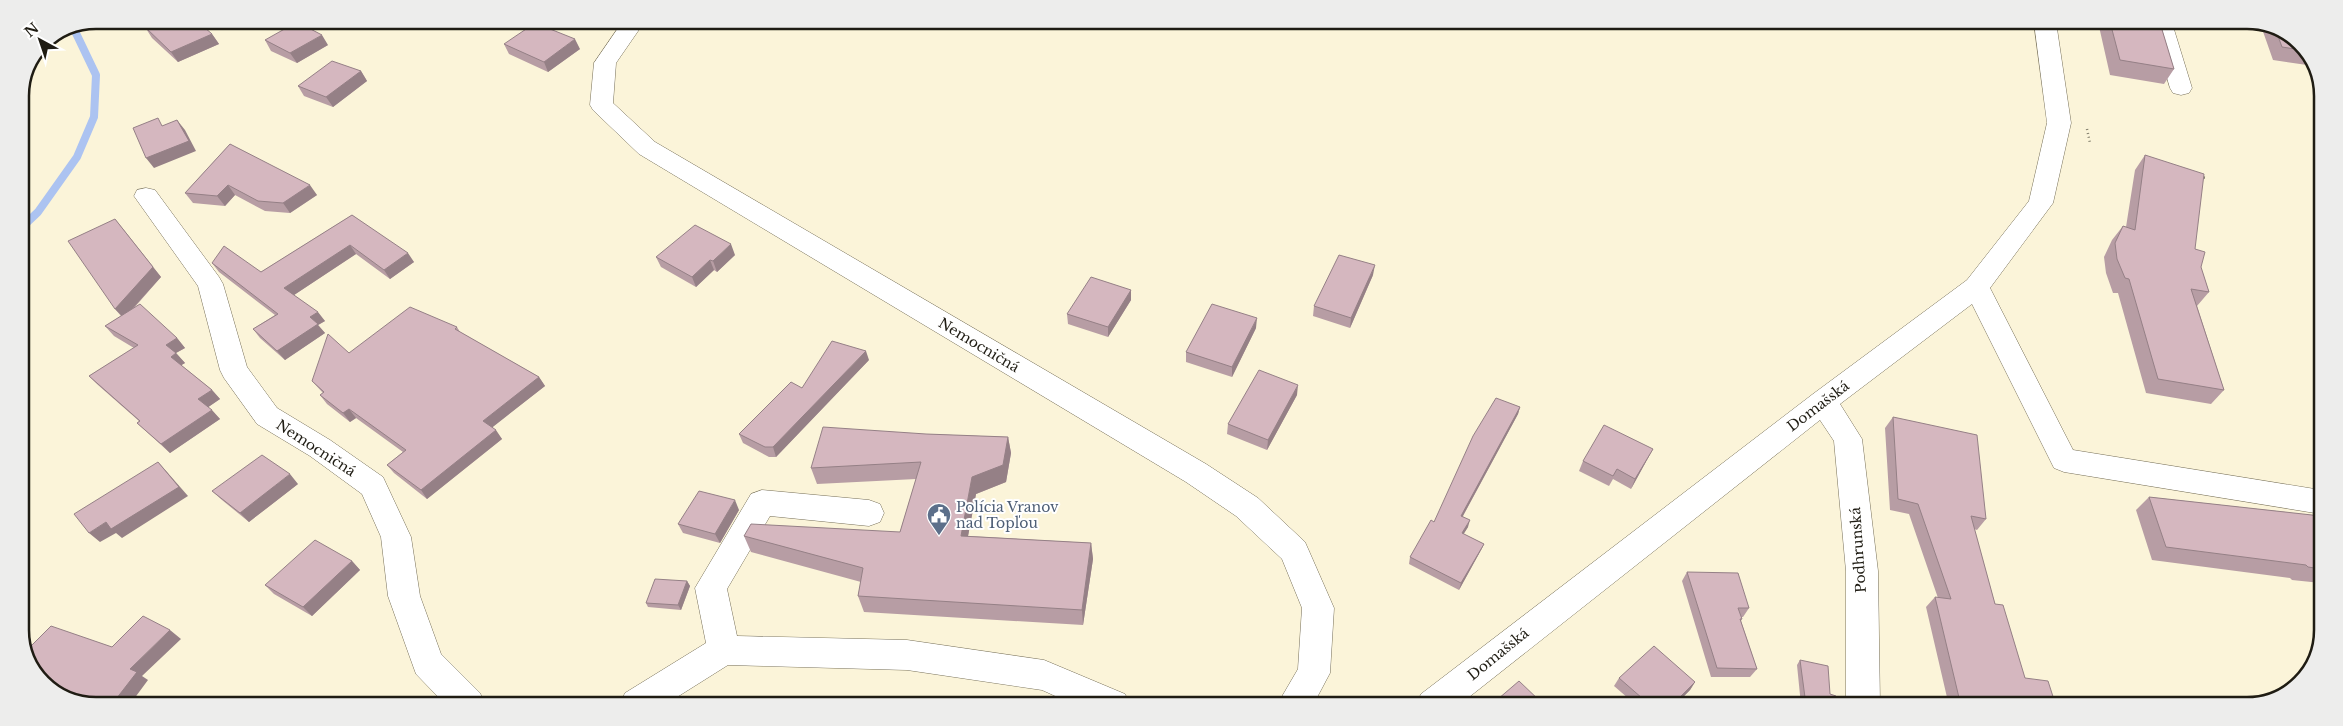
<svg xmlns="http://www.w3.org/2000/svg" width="2343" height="726" font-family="'Libre Baskerville',serif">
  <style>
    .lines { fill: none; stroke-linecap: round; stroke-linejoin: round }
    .stream { stroke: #acc3f1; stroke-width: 8 }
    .minor-casing { stroke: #777059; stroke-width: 1 }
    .path { stroke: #85816f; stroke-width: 2.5; stroke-dasharray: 1 3; stroke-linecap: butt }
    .minor { fill: #fff; fill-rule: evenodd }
    .wall { fill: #b79da4 }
    .shaded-wall { fill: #958086 }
    .building { fill: #d5b7bf; stroke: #958086 }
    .labels { text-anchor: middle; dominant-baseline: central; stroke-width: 4; stroke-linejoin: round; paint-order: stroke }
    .street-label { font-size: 14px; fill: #1f1c13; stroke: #fff }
    .service-label { font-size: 14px; fill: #4e5e75; stroke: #fff; text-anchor: start }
    .rim { fill: none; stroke: #1f1c13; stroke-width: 2.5 }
  </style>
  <rect width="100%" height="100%" fill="#fbf4d9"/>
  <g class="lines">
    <path class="stream" d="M20,229L38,212L77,157L94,117L96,75L74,29"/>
    <g class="minor-casing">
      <path id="minor" d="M623,21H645L616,63L613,103L655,142L1206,464L1258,498L1305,542L1309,551L1334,608L1330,673L1313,705H1277L1298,669L1302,608L1282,559L1236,516L1186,482L639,154L593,110L590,105L594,63Z
        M2034,22H2056L2071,123L2053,203L1990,288L2073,450L2321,490V514L2064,472L2054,468L1972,304L1840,404L1862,439L1878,571L1880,706H1846V571L1834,441L1820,420L1459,705H1416L1421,694L1813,394L1967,280L2029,201L2047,123Z
        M2151,23H2172L2192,88L2189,93L2181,95L2173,93L2170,88Z
        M146,188L155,190L219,277L223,284L247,367L277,408L330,440L383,477L411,537L420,596L441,654L480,693L485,704H445L416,674L412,663L388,596L381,537L362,494L310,456L257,424L224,378L220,370L198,286L134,196L137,190Z
        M762,490L869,500L880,504L884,513L880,522L869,526L770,516L727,589L737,636L907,640L1044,660L1125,694L1130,705H1075L1042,690L907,670L728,665L666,704H620L625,693L706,643L695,588L751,494Z"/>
    </g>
    <path class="path" d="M2087,129L2090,143
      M2200,177L2207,178"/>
    <use href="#minor" class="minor"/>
  </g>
  <path class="wall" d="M2098,22L2160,23L2174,69L2164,84L2110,75Z
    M2260,23H2267L2307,49L2314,66L2273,60Z
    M145,27L212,34L219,44L178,62L152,38Z
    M265,40L328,45L297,63L271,51Z
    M504,44L580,49L548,72L509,54Z
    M361,71L367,81L333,107L304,96L298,86Z
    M230,144L317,195L290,213L265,211L235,195L225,206L193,203L185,193Z
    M2145,155L2195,249L2209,292L2197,306L2224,390L2211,404L2146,393L2118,293H2113L2106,273L2104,257L2112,240L2123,226L2126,227L2135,170Z
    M352,215L414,262L390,279L356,254L294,295L325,321L318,325L325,333L285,360L260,338L253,329L275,315L219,272L212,263L261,272Z
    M123,229L161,277L134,308L177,338L185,348L176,353L185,363L181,365L212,390L220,399L208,407L220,419L170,453L137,423L139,421L98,385L89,376L134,348L114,336L105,326L121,316L115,309Z
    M735,255L717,272L714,270L696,287L661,267L656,257Z
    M1373,275L1350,328L1313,316L1314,306Z
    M1131,290V300L1108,337L1068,324L1067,314Z
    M457,327L460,332L539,377L545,386L492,427L502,439L427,499L394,473L387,465L403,452L356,418L350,422L327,404L320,395L323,393L312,381L349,353Z
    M1256,328L1232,377L1186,362V352Z
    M869,360L776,457H769L743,443L739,434L802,388Z
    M1297,395L1267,450L1227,434L1228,424Z
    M1520,407L1518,414L1463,516L1468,527L1463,534L1484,544L1481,550L1459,590L1409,564L1410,557L1434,522Z
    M1893,417L1986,519L1977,530L1974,529L1995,604L2025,678L2056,706H1949L1926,607L1935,597L1938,598L1909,514L1890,510L1885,428Z
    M926,434L1008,437L1011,453L1006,482L976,494L968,536L1091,543L1093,559L1083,625L864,612L858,596L861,582L751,552L744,536L900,532L916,479L817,484L811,468Z
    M1653,449L1648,458L1631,489L1613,479L1609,486L1579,471L1583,461Z
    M298,484L249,522L222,500L212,491Z
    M2149,497L2321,516V583L2292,580L2290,578L2152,560L2136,510Z
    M739,510L720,543L683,533L678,524Z
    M352,561L360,570L312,616L274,594L265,585Z
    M1687,572L1749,608L1743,617H1742V619L1741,621L1757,669L1750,677H1711L1682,581Z
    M687,581L690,586L681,610L648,607L646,603Z
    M1800,660L1830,694L1837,706L1801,705L1797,665Z
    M1619,678L1695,682L1690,690L1675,705H1636L1614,686Z"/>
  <path class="shaded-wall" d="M212,34L219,44L178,62L171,52Z
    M322,35L328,45L297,63L290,53Z
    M575,39L580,49L548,72L544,62Z
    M361,71L367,81L333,107L326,97Z
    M177,120L185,130L196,151L154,168L146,158Z
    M228,185L235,195L225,206L217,196Z
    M310,185L317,195L290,213L283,203Z
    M115,219L161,277L124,318L115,309Z
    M731,244L735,255L717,272L713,261Z
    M350,245L356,254L291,297L284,288Z
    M408,253L414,262L390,279L384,270Z
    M710,260L714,270L696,287L692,277Z
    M1375,265L1373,275L1350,328L1351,318Z
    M1131,290V300L1108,337V327Z
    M318,312L325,321L318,325L325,333L285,360L277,351L310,317Z
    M1257,318L1256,328L1232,377V367Z
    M177,338L185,348L174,354L166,345Z
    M866,351L869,360L776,457L773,447Z
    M176,353L185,363L180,366L171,357Z
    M539,377L545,386L489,430L483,421Z
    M1298,385L1297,395L1267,450L1268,440Z
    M212,390L220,399L207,408L198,399Z
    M1520,407L1518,414L1459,523L1461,516Z
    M349,409L356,418L350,422L343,413Z
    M212,410L220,419L170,453L161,444Z
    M496,430L502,439L427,499L421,490Z
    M1008,437L1011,453L1006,482L976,494L965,552L961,536L972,477Z
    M1653,449L1648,458L1631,489L1635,479Z
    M158,462L167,472L188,496L122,538L116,533L100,542L89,533L106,522Z
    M290,474L298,484L249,522L240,513Z
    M735,500L739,510L720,543L715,534Z
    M1470,520L1468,527L1460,540L1462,533Z
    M1091,543L1093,559L1083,625L1082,610Z
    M1484,544L1481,550L1459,590L1461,583Z
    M352,561L360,570L312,616L303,607Z
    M687,581L690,586L681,610L678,605Z
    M170,630L181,639L142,676L148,680L131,703H113L130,669Z
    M1695,682L1690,690L1675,705H1672Z"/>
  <path class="building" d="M162,20H196L212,34L171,52L145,27Z
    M297,22L322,35L290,53L265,40Z
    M2110,22L2160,23L2174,69L2120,60Z
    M535,23L575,39L544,62L504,44Z
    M2275,28L2307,49L2308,51L2282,47Z
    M332,61L361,71L326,97L298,86Z
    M158,118L162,126L177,120L189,141L146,158L133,128Z
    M230,144L310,185L283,203L258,201L228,185L217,196L185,193Z
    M2145,155L2204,174L2195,249L2205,252L2201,267L2209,292L2191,289L2224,390L2158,379L2129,279L2125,278L2117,259L2115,243L2123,226L2135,230Z
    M352,215L408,253L384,270L350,245L284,288L318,312L310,317L318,324L277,351L253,329L278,314L212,263L224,246L261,272Z
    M115,219L153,267L115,309L68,241Z
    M695,225L731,244L713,261L710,260L692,277L656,257Z
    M1339,255L1375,265L1351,318L1314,306Z
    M1091,277L1131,290L1108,327L1067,314Z
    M140,304L177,338L166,345L176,353L171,357L212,390L198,399L212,410L161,444L137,423L140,421L89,376L138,345L105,326Z
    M1212,304L1257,318L1232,367L1186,352Z
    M410,307L457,327L455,329L539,377L483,421L496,430L421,490L387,465L406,450L349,409L343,413L320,395L324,392L312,381L328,334L349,353Z
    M832,341L866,351L773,447H765L739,434L791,382L802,388Z
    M1259,370L1298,385L1268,440L1228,424Z
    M1496,398L1520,407L1461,516L1470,520L1462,533L1484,544L1461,583L1410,557L1431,520L1434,522L1473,436Z
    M1893,417L1977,435L1986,519L1971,516L1995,604L2003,605L2025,678L2048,681L2056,706H1961L1935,597L1951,599L1918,504L1898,499Z
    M1604,425L1653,449L1635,479L1617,469L1613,476L1583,461Z
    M823,427L926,434L1008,437L1003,465L972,477L961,536L1091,543L1082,610L858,596L863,568L744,536L751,524L900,532L921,462L811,468Z
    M262,455L290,474L240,513L212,491Z
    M158,462L179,487L111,529L106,522L89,533L74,514Z
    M699,491L735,500L715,534L678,524Z
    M2149,497L2321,516V569L2308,567L2306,565L2166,547Z
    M315,540L352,561L303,607L265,585Z
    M1687,572L1738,573L1749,608H1738L1742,619H1740L1757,669L1717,668Z
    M655,579L687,581L678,605L646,603Z
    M143,616L170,630L130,669L137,672L113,703H76L36,677L26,651L51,626L112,647Z
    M1654,646L1695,682L1672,705H1650L1619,678Z
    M1800,660L1828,666L1830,694L1836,696L1837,706L1806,705Z
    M1519,681L1542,703L1540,705H1491Z"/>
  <defs>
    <g id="civic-pin" transform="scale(1.25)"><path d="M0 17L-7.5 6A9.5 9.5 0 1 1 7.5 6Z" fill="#5c6f8a" stroke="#fff"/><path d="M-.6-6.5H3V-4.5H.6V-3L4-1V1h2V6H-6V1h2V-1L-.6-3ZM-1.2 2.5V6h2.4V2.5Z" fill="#fff"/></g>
  </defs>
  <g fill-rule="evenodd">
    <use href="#civic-pin" x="939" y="515"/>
  </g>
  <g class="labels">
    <g class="street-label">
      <text transform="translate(979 345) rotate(31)">Nemocničná</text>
      <text transform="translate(1818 406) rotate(-37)">Domašská</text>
      <text transform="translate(316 448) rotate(33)">Nemocničná</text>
      <text transform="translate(1858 550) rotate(-94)">Podhrunská</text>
      <text transform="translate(1498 654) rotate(-39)">Domašská</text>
    </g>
    <g class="service-label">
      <text x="956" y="507">Polícia Vranov<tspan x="956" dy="16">nad Topľou</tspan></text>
    </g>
  </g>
  <path d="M0 0H2343V726H0ZM96 29H2247A67 67 0 0 1 2314 96V630A67 67 0 0 1 2247 697H96A67 67 0 0 1 29 630V96A67 67 0 0 1 96 29Z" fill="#ededec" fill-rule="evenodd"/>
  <path class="rim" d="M96 29H2247A67 67 0 0 1 2314 96V630A67 67 0 0 1 2247 697H96A67 67 0 0 1 29 630V96A67 67 0 0 1 96 29Z"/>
  <g transform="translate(40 40) rotate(320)" stroke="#ffffff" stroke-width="4" paint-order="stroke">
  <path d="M0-4L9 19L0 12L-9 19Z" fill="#1f1c13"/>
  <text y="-8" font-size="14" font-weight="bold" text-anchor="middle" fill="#1f1c13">N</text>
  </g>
</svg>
